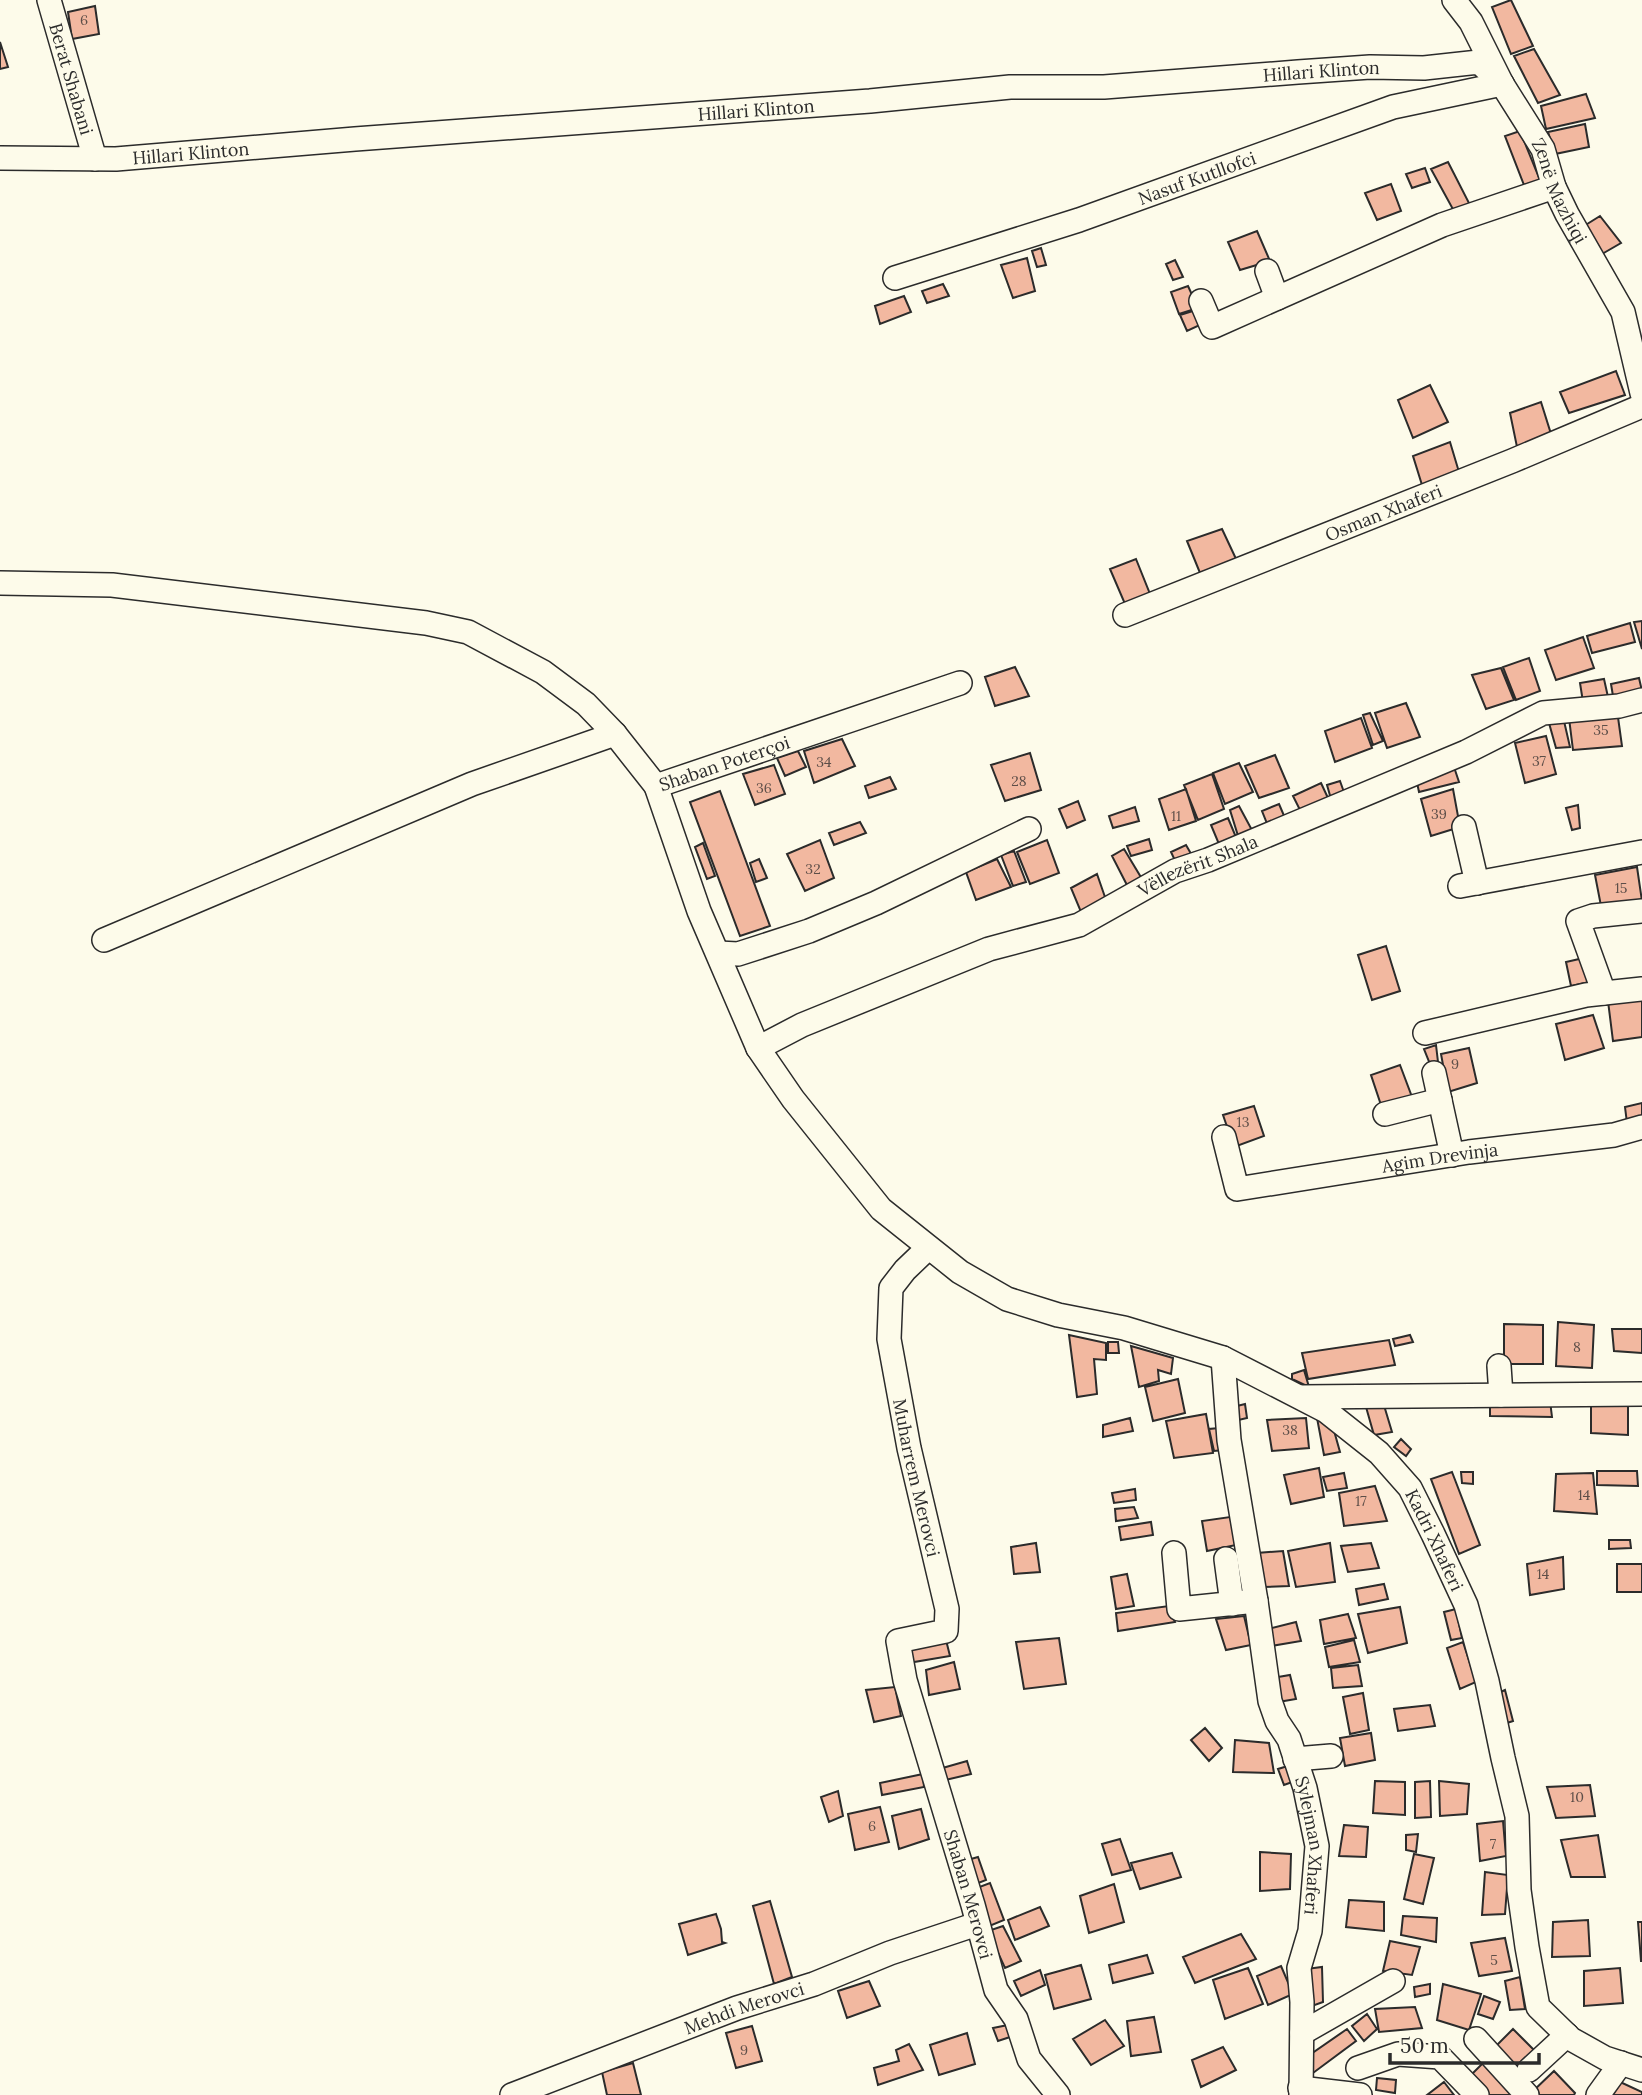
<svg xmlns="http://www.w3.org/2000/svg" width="1642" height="2095" font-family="Lora,serif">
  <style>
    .building { fill: #f2b8a0; stroke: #2b2b2b; stroke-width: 2 }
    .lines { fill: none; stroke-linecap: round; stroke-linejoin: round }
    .minor-casing { stroke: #2b2b2b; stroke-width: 26 }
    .minor { stroke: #fdfbea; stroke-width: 23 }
    .labels { text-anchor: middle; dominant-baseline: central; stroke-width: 5; stroke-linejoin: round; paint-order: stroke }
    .number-label { font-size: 14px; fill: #5d4e48 }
    .street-label { font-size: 18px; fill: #2b2b2b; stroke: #fdfbea }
  </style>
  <rect width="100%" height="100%" fill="#fdfbea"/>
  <path class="building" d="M1511,0L1533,46L1511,54L1492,7Z
    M95,6L99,34L72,39L68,12Z
    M0,42L8,67L0,69Z
    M1534,49L1560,95L1538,103L1514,56Z
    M1586,94L1595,118L1546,129L1541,106Z
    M1585,124L1589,147L1555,154L1548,132Z
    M1520,131L1540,180L1524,185L1505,136Z
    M1448,162L1470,205L1455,213L1431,169Z
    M1425,168L1430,182L1412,188L1406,174Z
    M1391,184L1401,211L1377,220L1365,193Z
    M1600,216L1621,243L1602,254L1584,226Z
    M1257,231L1270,261L1240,270L1228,242Z
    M1041,248L1046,265L1037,267L1032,251Z
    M1027,258L1035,291L1013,298L1001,265Z
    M1175,260L1183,277L1173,280L1166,264Z
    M943,284L949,296L927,303L922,291Z
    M1188,286L1198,308L1179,314L1171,292Z
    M904,296L911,312L880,324L875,306Z
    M1196,310L1202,324L1187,331L1180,315Z
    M1616,371L1625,395L1569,413L1560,392Z
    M1430,385L1448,422L1413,438L1398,400Z
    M1541,402L1551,434L1517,447L1510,413Z
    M1450,442L1459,472L1422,485L1413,456Z
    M1222,529L1237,561L1200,573L1187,541Z
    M1136,559L1150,594L1125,604L1110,569Z
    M1642,621V649L1634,622Z
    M1630,623L1635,642L1592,653L1587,636Z
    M1583,637L1594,668L1556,680L1545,650Z
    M1529,658L1540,691L1516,700L1503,667Z
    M1015,667L1029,696L995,706L985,677Z
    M1501,668L1514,700L1486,709L1472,675Z
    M1639,678L1642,691L1613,696L1611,684Z
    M1604,679L1608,697L1583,702L1580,683Z
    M1406,703L1420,737L1387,748L1375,713Z
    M1617,710L1622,746L1573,750L1569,718Z
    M1370,713L1383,741L1373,745L1363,715Z
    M1361,718L1372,748L1335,762L1325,731Z
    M1564,721L1570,747L1556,748L1549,723Z
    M1546,736L1556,774L1525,783L1515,743Z
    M842,739L855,766L814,783L804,751Z
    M798,751L806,767L785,776L777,758Z
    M1030,753L1041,790L1005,801L991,765Z
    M1275,755L1289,788L1259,798L1245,766Z
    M1239,763L1253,792L1225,804L1213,773Z
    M1453,764L1459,782L1419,792L1416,778Z
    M774,765L785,794L755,805L743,774Z
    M1212,774L1224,809L1198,820L1184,785Z
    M890,777L896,789L869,798L865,786Z
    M1340,781L1345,795L1331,799L1327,785Z
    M1321,783L1328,798L1300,810L1293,796Z
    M1186,789L1196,821L1169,830L1159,799Z
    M1453,789L1460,827L1431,836L1421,799Z
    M720,791L770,926L740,936L690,802Z
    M1078,801L1085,820L1067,828L1059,809Z
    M1279,804L1285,818L1268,826L1262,811Z
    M1578,805L1580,828L1572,830L1566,808Z
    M1239,806L1253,832L1239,839L1230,810Z
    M1135,807L1139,821L1113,828L1109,816Z
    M1228,818L1238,842L1221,849L1211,825Z
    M860,822L866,833L834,845L829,833Z
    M1149,839L1152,850L1131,856L1127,846Z
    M820,840L834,878L805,891L787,854Z
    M1047,840L1059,873L1030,884L1017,852Z
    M703,843L715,876L707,879L695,847Z
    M1186,845L1194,859L1177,865L1171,852Z
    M1124,849L1142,879L1128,887L1112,856Z
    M1014,851L1026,882L1013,886L1001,855Z
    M759,859L767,878L756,882L750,863Z
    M997,859L1011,887L976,900L966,872Z
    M1637,867L1642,901L1601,906L1595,875Z
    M1097,874L1106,900L1081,912L1071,888Z
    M1386,946L1400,991L1372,1000L1358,955Z
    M1588,957L1594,981L1571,986L1566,962Z
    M1642,996V1037L1613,1041L1608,1001Z
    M1593,1015L1604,1048L1565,1060L1556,1024Z
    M1436,1045L1438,1062L1430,1064L1424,1049Z
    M1469,1048L1477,1083L1448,1092L1441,1054Z
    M1400,1065L1412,1097L1382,1108L1371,1075Z
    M1642,1103V1121L1627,1123L1625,1107Z
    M1254,1106L1264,1136L1234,1147L1223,1115Z
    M1558,1322L1594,1325L1592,1368L1556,1366Z
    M1504,1324L1543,1325V1364H1504Z
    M1612,1329H1642V1353L1614,1351Z
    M1069,1335L1106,1343V1360L1094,1359L1097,1394L1077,1397Z
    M1410,1335L1413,1342L1395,1346L1393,1339Z
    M1389,1340L1395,1365L1308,1379L1302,1353Z
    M1108,1342H1118L1119,1353H1108Z
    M1131,1346L1173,1358L1171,1374L1158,1370L1159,1381L1139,1387Z
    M1304,1370L1309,1387L1292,1379V1374Z
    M1178,1379L1185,1413L1153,1421L1145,1387Z
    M1490,1398L1550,1401L1552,1417L1490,1416Z
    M1591,1401L1628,1402V1435L1591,1433Z
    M1383,1402L1392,1432L1374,1435L1366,1407Z
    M1245,1404L1247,1418L1230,1422L1229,1408Z
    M1206,1414L1213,1453L1174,1458L1166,1421Z
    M1130,1418L1133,1431L1103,1437V1425Z
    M1306,1418L1309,1448L1272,1451L1267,1420Z
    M1317,1418L1331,1420L1340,1452L1324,1455Z
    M1219,1428L1224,1450L1214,1451L1209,1429Z
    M1401,1439L1411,1449L1406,1456L1394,1447Z
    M1319,1468L1324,1497L1291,1504L1284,1475Z
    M1597,1471H1637L1638,1486L1597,1485Z
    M1452,1472L1480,1545L1459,1554L1431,1479Z
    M1461,1472H1473V1484L1462,1483Z
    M1344,1473L1347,1488L1327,1491L1323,1477Z
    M1593,1473L1597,1514L1554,1511L1556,1474Z
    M1375,1486L1387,1521L1344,1526L1339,1493Z
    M1135,1489L1136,1500L1114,1503L1112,1493Z
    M1134,1507L1138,1518L1116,1521L1115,1509Z
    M1230,1517L1236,1545L1207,1551L1202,1521Z
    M1151,1522L1153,1535L1121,1540L1119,1527Z
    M1609,1540H1630L1631,1548L1609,1549Z
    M1036,1543L1040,1572L1014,1574L1011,1547Z
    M1330,1543L1335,1582L1296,1587L1288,1551Z
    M1371,1543L1379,1568L1348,1572L1341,1546Z
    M1283,1551L1289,1586L1263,1587L1257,1553Z
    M1563,1557L1564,1589L1530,1595L1527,1564Z
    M1617,1564H1642V1592H1617Z
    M1127,1574L1134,1606L1116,1609L1111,1577Z
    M1384,1584L1388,1599L1359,1605L1356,1589Z
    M1169,1606L1175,1622L1118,1631L1116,1613Z
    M1400,1607L1407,1643L1368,1653L1358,1614Z
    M1456,1609L1462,1638L1451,1640L1444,1612Z
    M1348,1614L1356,1638L1324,1644L1320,1620Z
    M1244,1616L1251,1645L1226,1650L1216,1619Z
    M1296,1622L1301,1641L1271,1646L1268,1629Z
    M1059,1638L1066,1684L1024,1689L1016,1642Z
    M946,1640L950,1656L908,1663L905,1647Z
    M1354,1640L1360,1662L1329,1667L1325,1647Z
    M1463,1642L1476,1682L1460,1689L1447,1648Z
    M954,1662L960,1689L929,1695L926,1670Z
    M1358,1665L1362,1686L1333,1688L1331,1668Z
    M1290,1675L1296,1699L1278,1702L1272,1678Z
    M895,1687L901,1716L874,1722L866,1690Z
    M1505,1690L1513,1721L1504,1724L1494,1695Z
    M1363,1693L1369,1730L1350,1734L1343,1697Z
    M1430,1705L1435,1726L1398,1731L1394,1709Z
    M1205,1728L1222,1748L1209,1761L1191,1740Z
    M1371,1733L1375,1760L1345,1766L1340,1738Z
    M1235,1740L1269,1743L1274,1773L1233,1772Z
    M967,1761L971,1774L941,1781L939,1769Z
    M1291,1765L1295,1781L1284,1785L1278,1769Z
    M923,1774L924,1787L882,1795L880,1783Z
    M1375,1781L1405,1782V1815L1373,1813Z
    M1430,1781L1431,1817L1415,1818V1782Z
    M1439,1781L1469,1784L1467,1814L1440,1816Z
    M1590,1785L1595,1816L1556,1818L1547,1787Z
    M838,1791L843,1816L829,1822L821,1797Z
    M880,1807L889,1842L855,1850L848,1814Z
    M921,1809L929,1839L899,1849L892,1816Z
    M1503,1821L1506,1856L1480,1861L1477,1824Z
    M1344,1825L1368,1827L1366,1857L1339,1856Z
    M1418,1834L1416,1852L1406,1850V1835Z
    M1598,1835L1605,1877H1571L1561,1840Z
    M1120,1839L1131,1870L1112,1875L1102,1844Z
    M1260,1852L1291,1854L1290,1889L1260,1891Z
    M1172,1853L1181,1877L1140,1889L1131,1863Z
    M1414,1854L1434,1858L1423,1904L1404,1899Z
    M978,1857L986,1880L971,1886L964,1861Z
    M1485,1872L1508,1875L1505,1914L1482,1915Z
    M990,1883L1004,1920L987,1927L974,1889Z
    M1114,1884L1124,1922L1089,1933L1080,1896Z
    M1349,1900L1384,1902V1931L1346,1927Z
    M770,1901L792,1977L774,1984L753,1906Z
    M1040,1907L1049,1926L1015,1940L1008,1920Z
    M716,1914L721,1929L722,1942L725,1943L688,1955L679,1924Z
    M1403,1916L1437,1918L1436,1942L1401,1935Z
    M1588,1920L1590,1956L1552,1957L1553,1922Z
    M1638,1922H1642V1961H1641Z
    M1003,1926L1021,1961L1005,1968L988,1931Z
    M1241,1934L1256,1959L1195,1983L1183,1957Z
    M1505,1938L1512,1971L1479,1976L1471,1943Z
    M1390,1941L1420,1947L1412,1975L1383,1971Z
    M1147,1955L1153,1973L1113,1983L1109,1965Z
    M1081,1965L1091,1999L1054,2009L1045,1975Z
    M1281,1966L1293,1994L1268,2005L1257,1976Z
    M1322,1967L1323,2002L1312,2006L1306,1969Z
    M1248,1968L1263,2004L1225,2019L1213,1980Z
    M1620,1968L1623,2003L1584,2006V1971Z
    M1040,1970L1045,1985L1021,1996L1014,1981Z
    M1520,1977L1525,2009L1510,2010L1505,1981Z
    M869,1981L880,2006L847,2018L838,1991Z
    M1430,1984V1994L1415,1997L1414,1987Z
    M1443,1984L1481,1994L1469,2030L1437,2020Z
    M1484,1996L1500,2002L1493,2019L1478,2014Z
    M1415,2007L1422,2028L1379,2032L1375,2009Z
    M1367,2014L1377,2029L1364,2041L1352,2026Z
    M1154,2017L1161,2052L1131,2056L1127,2021Z
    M1105,2020L1124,2046L1091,2065L1073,2039Z
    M1013,2024L1016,2035L998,2041L993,2028Z
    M752,2026L762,2061L736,2068L726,2033Z
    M1347,2029L1356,2041L1313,2073L1311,2054Z
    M1513,2029L1537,2053L1517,2075L1491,2051Z
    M967,2033L975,2064L939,2075L930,2045Z
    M909,2044L923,2070L878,2085L874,2068L899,2061L896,2050Z
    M1223,2047L1236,2070L1201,2087L1192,2060Z
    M1487,2059L1513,2095H1488L1469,2077Z
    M633,2063L641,2095H607L602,2072Z
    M1554,2071L1575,2093L1574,2095H1533L1531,2093Z
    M1377,2078L1396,2080L1395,2093L1376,2090Z
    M1618,2081L1642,2092V2095H1611Z
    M1444,2082L1454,2095H1427Z"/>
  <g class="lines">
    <g class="minor-casing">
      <g id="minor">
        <path id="s1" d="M49,0L95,159"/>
        <path id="s2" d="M1454,0L1471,22L1502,84L1543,149L1554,187L1567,214L1623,312L1642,393"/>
        <path id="s3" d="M0,158L116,159L355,139L870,101L1010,87H1104L1298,72L1370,67L1424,68L1479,62L1502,84"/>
        <path d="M1267,271L1277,298"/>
        <path id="s4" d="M895,278L1079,220L1393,107L1502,84"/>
        <path d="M1201,301L1212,327L1442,225L1554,187"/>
        <path id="s5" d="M0,583L112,585L426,623L468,632L543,672L586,704L615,734L656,786L699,911L758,1048L793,1099L881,1209L960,1272L1007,1299L1058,1315L1124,1328L1223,1358L1326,1411L1379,1453L1410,1488L1433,1534L1466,1605L1487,1681L1503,1758L1517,1816L1519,1890L1527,1947L1538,2007L1571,2039L1605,2058L1642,2070"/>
        <path id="s6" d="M1125,615L1512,461L1642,406"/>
        <path id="s7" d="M656,786L960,683"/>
        <path d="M1464,827L1477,883"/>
        <path d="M1460,886L1642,852"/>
        <path d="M104,940L472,784L615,734"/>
        <path d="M718,953L738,954L809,931L876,903L1029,829"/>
        <path d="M1604,993L1578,921L1593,916L1642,911"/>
        <path d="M1425,1033L1586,995L1642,989"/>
        <path id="s8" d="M758,1048L802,1025L989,949L1079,925L1175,871L1208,860L1466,752L1543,713L1619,706L1642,700"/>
        <path d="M1434,1073L1452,1155"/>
        <path d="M1385,1114L1440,1100"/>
        <path id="s9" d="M1224,1137L1237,1189L1469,1152L1614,1135L1642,1127"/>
        <path id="s10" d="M928,1248L905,1270L891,1288L889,1339L909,1448L947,1609L946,1631L898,1641L905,1680L973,1905L996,1990L1016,2019L1029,2059L1058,2095"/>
        <path id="s11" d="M1223,1358L1229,1440L1256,1601L1270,1701L1277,1721L1289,1739L1305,1788L1317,1846L1310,1931L1299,1968L1302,2002L1301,2095"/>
        <path d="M1499,1366L1501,1395"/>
        <path d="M1302,1397L1642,1394"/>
        <path d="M1174,1553L1179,1609L1256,1601"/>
        <path d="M1226,1559L1232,1604"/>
        <path d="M1295,1759L1331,1756"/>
        <path d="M1302,2033L1393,1981"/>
        <path d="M1476,2039L1527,2095"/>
        <path d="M1358,2068L1398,2054L1440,2057L1477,2095"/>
        <path d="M1529,2070L1567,2035"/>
        <path d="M1300,2088L1360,2095"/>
        <path id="s12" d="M512,2095L737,2008L814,1984L890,1953L977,1924"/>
        <path d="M1598,2095L1621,2063"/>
      </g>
    </g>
    <use href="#minor" class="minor"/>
  </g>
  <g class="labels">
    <g class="number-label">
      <text x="84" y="20">6</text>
      <text x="1601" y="730">35</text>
      <text x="1539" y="761">37</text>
      <text x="824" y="762">34</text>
      <text x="1019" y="781">28</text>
      <text x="764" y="788">36</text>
      <text x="1439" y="814">39</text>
      <text x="1176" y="816">11</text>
      <text x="813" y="869">32</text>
      <text x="1621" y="888">15</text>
      <text x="1455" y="1064">9</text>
      <text x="1243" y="1122">13</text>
      <text x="1577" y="1347">8</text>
      <text x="1290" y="1430">38</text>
      <text x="1584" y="1495">14</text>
      <text x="1361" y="1501">17</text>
      <text x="1543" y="1574">14</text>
      <text x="1577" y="1797">10</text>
      <text x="872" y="1826">6</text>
      <text x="1493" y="1844">7</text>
      <text x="1494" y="1960">5</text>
      <text x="744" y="2050">9</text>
    </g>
    <g class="street-label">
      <text stroke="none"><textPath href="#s3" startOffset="1325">Hillari Klinton</textPath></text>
      <text stroke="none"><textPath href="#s1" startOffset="82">Berat Shabani</textPath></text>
      <text stroke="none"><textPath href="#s3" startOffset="758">Hillari Klinton</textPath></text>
      <text stroke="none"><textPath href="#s3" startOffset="191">Hillari Klinton</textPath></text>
      <text stroke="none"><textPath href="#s4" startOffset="318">Nasuf Kutllofci</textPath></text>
      <text stroke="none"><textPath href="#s2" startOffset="219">Zenë Mazhiqi</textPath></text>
      <text stroke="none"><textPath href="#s6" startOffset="278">Osman Xhaferi</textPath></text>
      <text stroke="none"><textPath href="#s7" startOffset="72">Shaban Poterçoi</textPath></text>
      <text stroke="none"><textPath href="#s8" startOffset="478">Vëllezërit Shala</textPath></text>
      <text stroke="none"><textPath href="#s9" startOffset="259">Agim Drevinja</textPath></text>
      <text stroke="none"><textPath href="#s10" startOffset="247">Muharrem Merovci</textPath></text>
      <text stroke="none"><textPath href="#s5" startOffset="1869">Kadri Xhaferi</textPath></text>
      <text stroke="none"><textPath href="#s11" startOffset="499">Sylejman Xhaferi</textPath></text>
      <text stroke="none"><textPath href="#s10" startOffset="716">Shaban Merovci</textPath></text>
      <text stroke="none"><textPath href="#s12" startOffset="248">Mehdi Merovci</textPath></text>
    </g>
  </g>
  <path d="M1390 2053v10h149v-10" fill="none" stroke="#2b2b2b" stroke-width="3.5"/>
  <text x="1400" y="2053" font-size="21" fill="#2b2b2b" stroke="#fdfbea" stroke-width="5" paint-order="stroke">50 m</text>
</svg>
